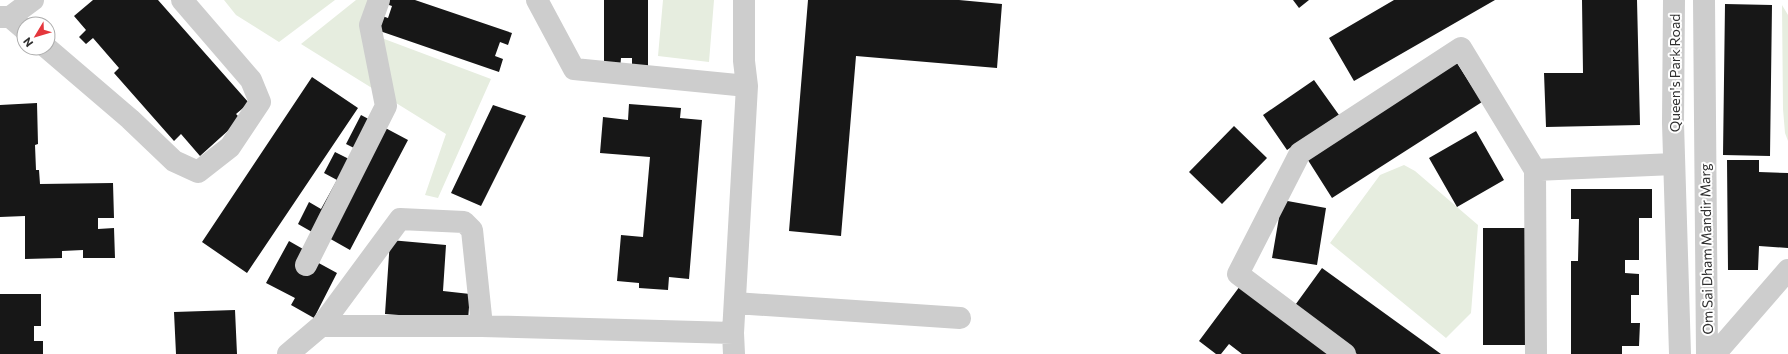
<svg xmlns="http://www.w3.org/2000/svg" width="1788" height="354" font-family="Commissioner,sans-serif">
  <style>
    .green { fill: #e6eddf }
    .building { fill: #171717 }
    .lines { fill: none; stroke-linecap: round; stroke-linejoin: round }
    .minor { stroke: #cdcdcd; stroke-width: 22 }
    .labels { text-anchor: middle; dominant-baseline: central; stroke-width: 4; stroke-linejoin: round; paint-order: stroke }
    .street-label { font-size: 14px; fill: #303030; stroke: #fff }
  </style>
  <rect width="100%" height="100%" fill="#fff"/>
  <path class="green" d="M224,0H335L279,42L236,15Z
    M356,0H377L363,31L491,79L438,198L425,195L446,134L301,44Z
    M663,0H714L709,62L658,56Z
    M1782,5L1788,15V141L1785,133L1783,109Z
    M1404,165L1415,171L1478,225L1471,313L1446,338L1330,243L1380,175Z"/>
  <path class="building" d="M93,0H158L249,103L236,114L241,119L200,156L181,134L174,141L114,73L119,68L93,38L86,44L79,37L86,30L74,16Z
    M384,0H415L512,33L508,45L500,42L495,56L503,59L499,72L374,29L379,15L388,18L392,6L383,3Z
    M604,0H648V69H632V58H621L620,69H604Z
    M808,0H959L1002,4L997,68L856,56L841,236L789,231Z
    M1293,0H1309L1299,8Z
    M1394,0H1495L1354,81L1329,38Z
    M1582,0H1637L1640,125L1546,127L1544,73H1583Z
    M1725,4L1772,5L1770,156L1723,155Z
    M1455,60L1482,102L1332,198L1306,157Z
    M312,77L358,108L247,273L202,242Z
    M1314,80L1339,115L1287,150L1263,115Z
    M37,103L38,144L35,145L36,170H39L40,184L113,183L114,218H98V229L114,228L115,258H83V250L62,251V258L25,259V216L0,217V105Z
    M629,104L681,108L680,118L702,120L689,279L669,277L668,290L639,288V283L617,281L621,235L643,237L650,157L600,153L603,117L628,120Z
    M493,105L526,116L481,206L451,193Z
    M361,115L408,140L350,250L327,237L315,261L337,273L314,318L291,305L295,298L266,283L289,241L303,249L312,232L298,224L309,202L321,209L337,180L324,173L335,152L349,159L354,148L346,144Z
    M1234,126L1267,158L1222,204L1189,172Z
    M1476,131L1504,180L1457,207L1429,158Z
    M1727,160H1759V172L1788,173V248L1759,246L1758,270H1728Z
    M1571,189H1652V218H1639V260H1625V273L1639,274V295H1631V323H1640L1639,346H1622V354H1571V261H1578L1579,219H1571Z
    M1282,200L1326,208L1317,265L1272,258Z
    M1483,228H1534V345H1483Z
    M390,240L446,245L443,291L470,294L468,320L385,314Z
    M1322,268L1441,354H1357L1293,308Z
    M1240,286L1331,354H1242L1229,344L1221,354H1216L1199,341Z
    M0,294H41V326H34V341H43V354H0Z
    M235,310L237,354H176L174,312Z"/>
  <g class="lines">
    <path class="minor" d="M537,0L574,69L747,86
      M1674,0L1673,123L1680,354
      M1704,0L1707,354
      M0,17H10L33,0
      M10,17L24,29
      M47,48L130,119L174,161L198,172L230,147L260,102L251,80L182,0
      M1535,170L1674,164
      M306,265L386,106L370,25L379,0
      M735,303L960,318
      M482,326L733,333
      M288,354L321,326L400,219L464,222L472,230L482,326H321
      M734,354L733,333L747,86L744,61V0
      M1345,354L1238,274L1300,153L1461,48L1535,170L1536,354
      M1715,354L1788,270"/>
  </g>
  <g class="labels">
    <g class="street-label">
      <text transform="translate(1674 73) rotate(-90)">Queen's Park Road</text>
      <text transform="translate(1706 249) rotate(-91)">Om Sai Dham Mandir Marg</text>
    </g>
  </g>
  <g transform="translate(36 36) rotate(232)"><circle r="19" fill="#ffffff" stroke="#acacac"/>
  <path d="M0-3L7 15L0 10L-7 15Z" fill="#e4363c"/>
  <text y="-6" font-size="11" font-weight="bold" text-anchor="middle" fill="#303030">N</text>
  </g>
</svg>
